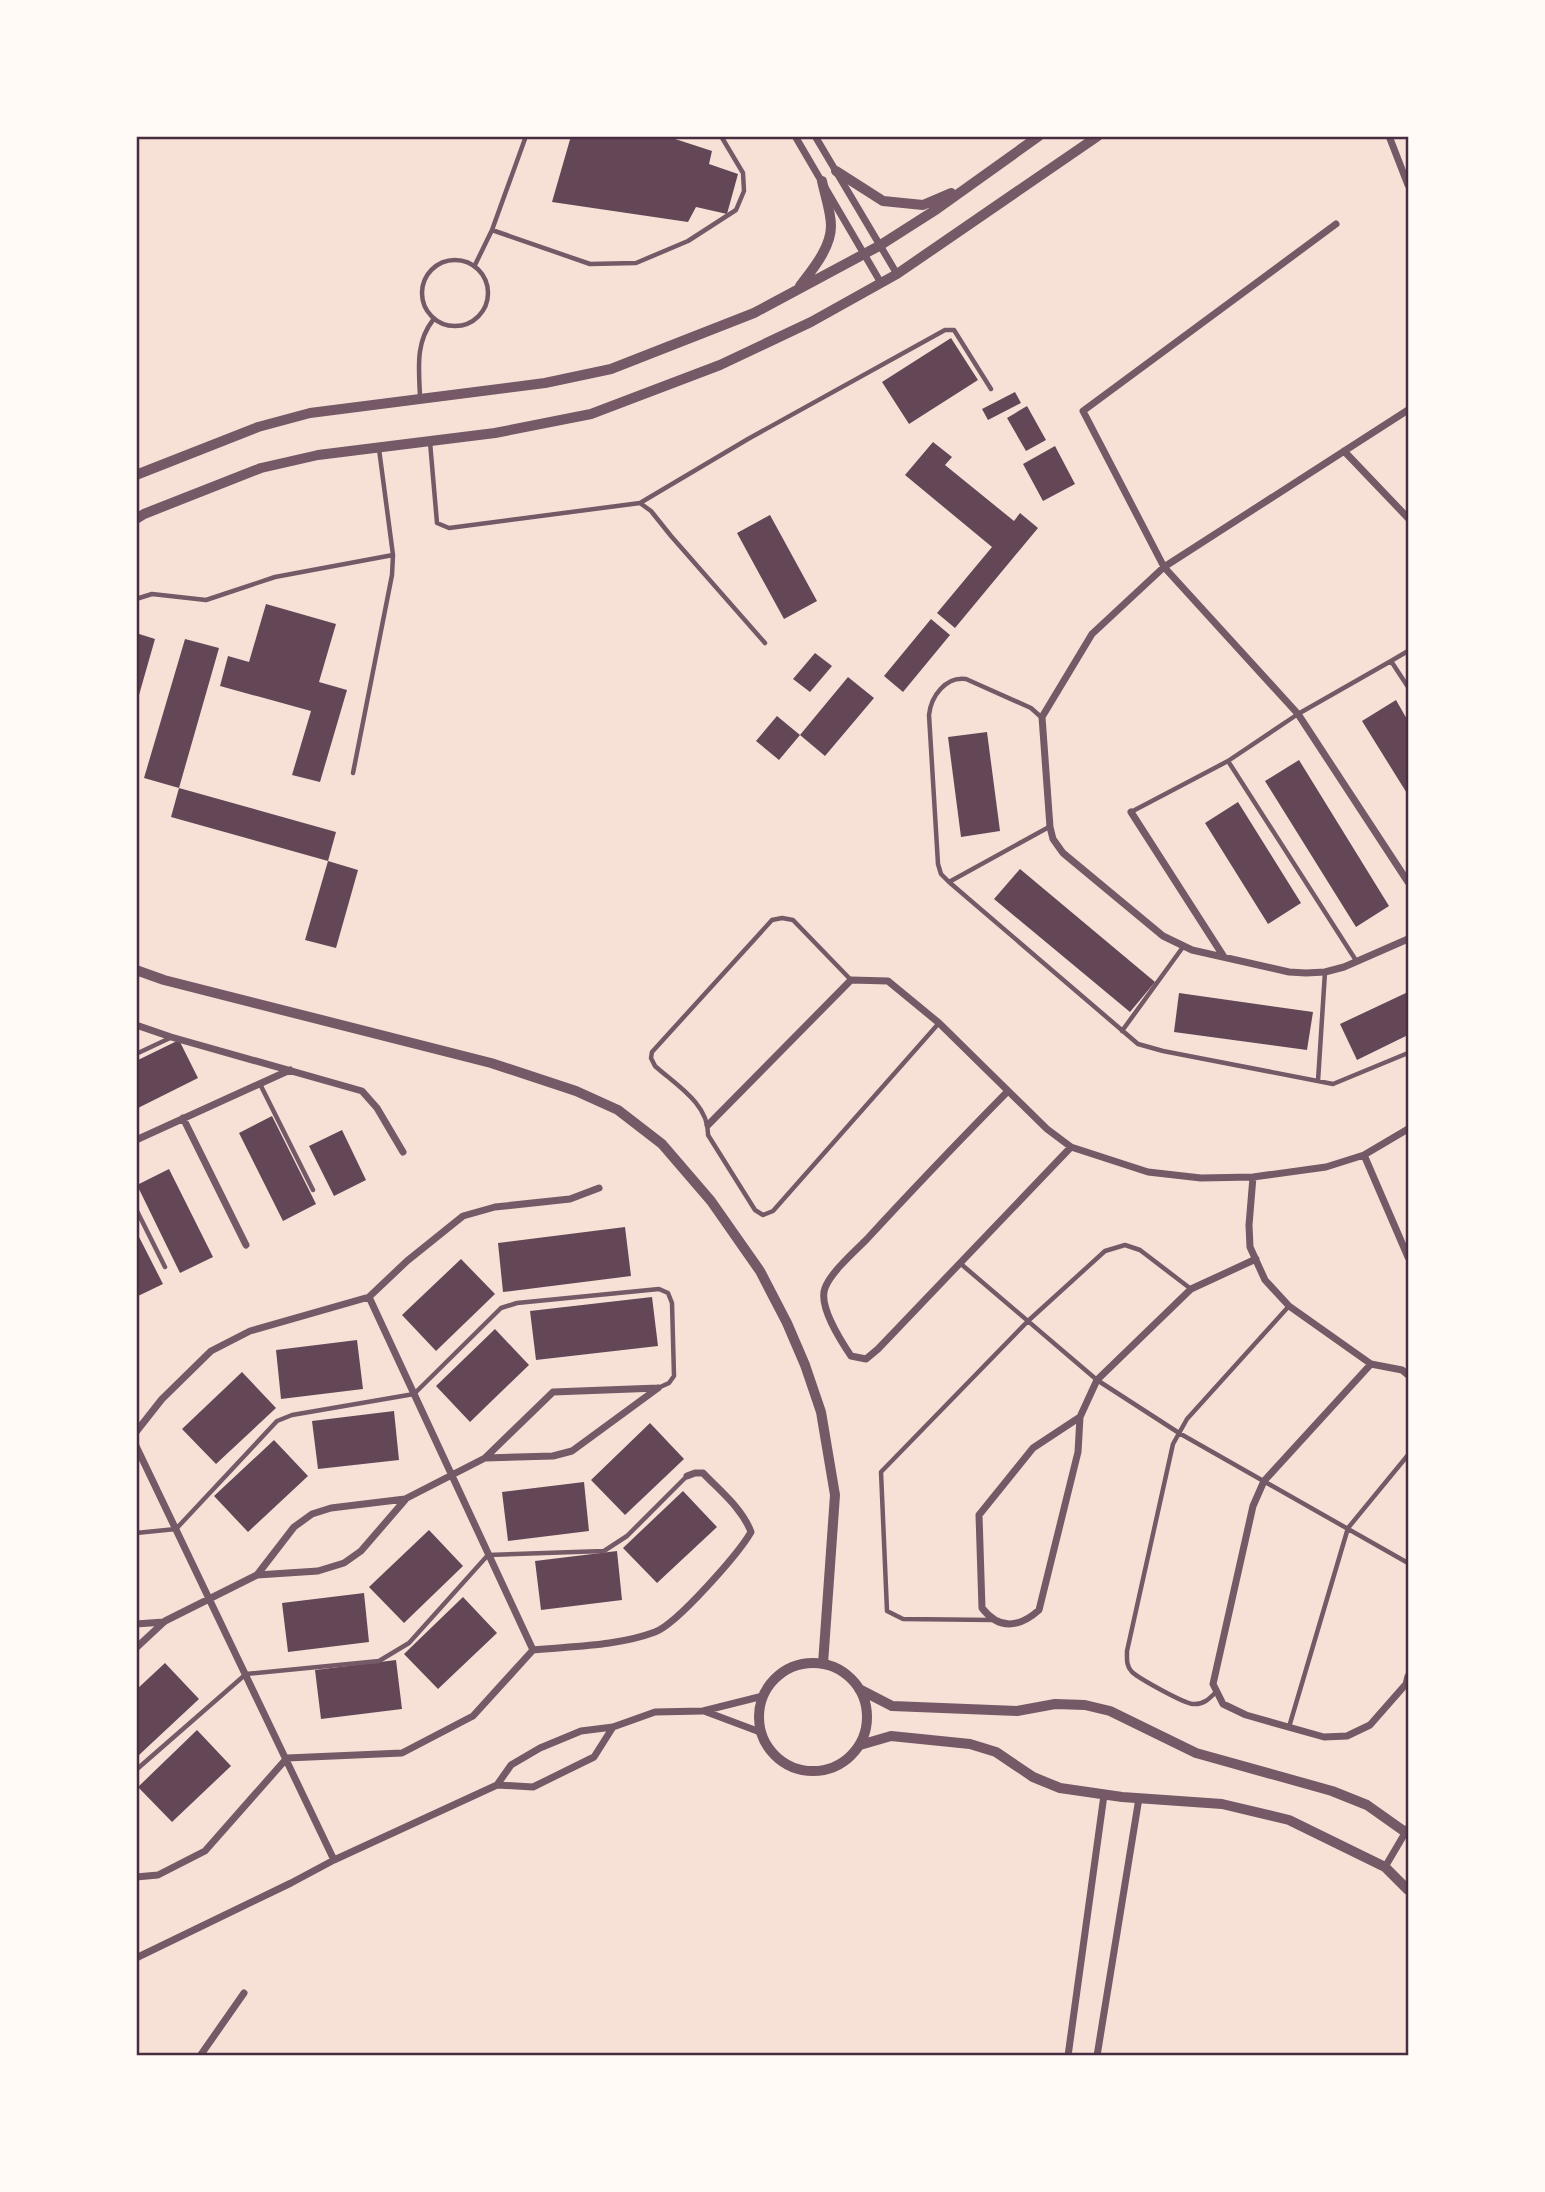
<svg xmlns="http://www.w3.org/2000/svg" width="1545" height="2192" font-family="Ubuntu,sans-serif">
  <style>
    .building { fill: #644757 }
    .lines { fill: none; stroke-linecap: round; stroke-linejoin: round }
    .service { stroke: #755966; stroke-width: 4.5 }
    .minor { stroke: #755966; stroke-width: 7 }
    .tertiary { stroke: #755966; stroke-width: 10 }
    .neatline { fill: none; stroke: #4a2c40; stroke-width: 2.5 }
  </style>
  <rect width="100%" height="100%" fill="#f7e1d7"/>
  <path class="building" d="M571,136H666L712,151L709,164L738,174L727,214L696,207L688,222L552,202Z
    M951,338L978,380L909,424L882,382Z
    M1015,392L1021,403L988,420L982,409Z
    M1027,406L1046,440L1026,451L1007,418Z
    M933,442L952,457L945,465L1014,521L1020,513L1038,528L955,628L937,613L992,547L905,475Z
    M1055,446L1075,484L1043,501L1023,464Z
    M770,515L817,601L784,619L737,533Z
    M266,604L336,624L319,682L347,690L320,782L292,775L311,711L220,686L228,656L249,662Z
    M931,619L950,635L903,692L884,676Z
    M136,633L155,639L137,702L136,701Z
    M185,639L219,648L179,788L144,778Z
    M815,653L832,666L810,692L793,679Z
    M848,677L874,698L825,756L800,735Z
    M1396,700L1408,721V795L1362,721Z
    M777,716L800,735L779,760L756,741Z
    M987,732L1000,831L961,837L948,737Z
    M1299,760L1389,906L1356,927L1265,781Z
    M179,788L336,832L328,861L171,817Z
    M1238,802L1301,903L1268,924L1205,823Z
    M328,861L358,870L336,948L305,940Z
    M1020,869L1155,982L1130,1012L994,899Z
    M1408,992V1035L1357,1060L1340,1024Z
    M1179,993L1313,1012L1307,1050L1174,1032Z
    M179,1040L198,1078L136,1109V1061Z
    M272,1116L316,1204L283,1221L239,1133Z
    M342,1130L366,1180L334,1196L309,1146Z
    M169,1169L213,1257L180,1273L137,1185Z
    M625,1227L631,1276L503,1292L498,1243Z
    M136,1231L163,1284L136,1297Z
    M461,1259L495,1294L436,1351L402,1315Z
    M652,1297L658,1346L536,1360L530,1311Z
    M495,1329L529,1365L470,1422L436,1386Z
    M357,1340L363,1389L281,1399L276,1350Z
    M242,1372L276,1408L216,1464L182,1429Z
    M394,1411L399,1460L318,1469L312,1421Z
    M650,1423L684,1459L625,1515L591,1480Z
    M274,1440L308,1476L248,1532L214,1496Z
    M584,1482L589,1531L508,1541L502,1492Z
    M683,1491L717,1527L657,1583L623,1548Z
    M429,1530L463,1566L404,1623L369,1587Z
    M617,1551L622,1600L541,1610L535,1561Z
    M364,1593L369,1642L288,1652L282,1603Z
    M463,1597L497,1633L438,1689L404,1654Z
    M396,1660L402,1709L321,1719L315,1670Z
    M165,1663L199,1699L139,1755L136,1752V1690Z
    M197,1730L231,1766L172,1822L138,1787Z"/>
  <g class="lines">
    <path class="service" d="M492,230L590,264L636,263L688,241L736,210L744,191L743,173L721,136
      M422 293a33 33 0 1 1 66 0a33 33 0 1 1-66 0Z
      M475,265L492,230L526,136
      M420,397C419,369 415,343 433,320
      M430,442L437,523L449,528L640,503L651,511L671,536L765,643
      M640,503L748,439L945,330H954L991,389
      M136,599L152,594L206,600L275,577L393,555L379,449
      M1391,661L1408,651
      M1041,717L1031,708L966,679C946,676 931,696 929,715L938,864L941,874L949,882L1138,1044L1163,1051L1333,1084L1408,1053
      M353,773L392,575L393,555
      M1131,812L1228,761
      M949,882L1049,827
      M1357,962L1228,761L1298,714L1391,661L1408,687
      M851,980L793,920L782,918L772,920L652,1052L651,1058L655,1066C676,1085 709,1104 708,1135L755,1210L763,1215L773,1211L939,1023
      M1122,1031L1183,947
      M136,1054L170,1038
      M1318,1081L1325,972
      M260,1084L313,1190
      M136,1209L165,1267
      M961,1264L1097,1380L1179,1433L1408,1563
      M136,1533L176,1529L277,1421L292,1415L414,1394L501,1308L517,1303L659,1289L668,1293L672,1303L674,1376L669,1383L658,1388
      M992,1620L903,1619L887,1611L881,1472L1028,1321L1105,1251L1125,1245L1140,1250L1191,1289
      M1217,1691C1210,1698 1204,1705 1193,1704C1183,1703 1140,1679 1132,1672C1126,1666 1127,1659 1127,1651L1173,1444L1187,1419L1289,1306
      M1289,1727L1348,1528L1408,1455
      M136,1770L246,1674L379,1661L409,1643L488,1555L604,1551L627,1536L687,1476"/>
    <path class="minor" d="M795,136L881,283
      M815,136L897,274
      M1389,136L1408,185
      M1336,224L1083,411L1164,567L1298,714L1408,882
      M1408,410L1164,567L1092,634L1042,717L1050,827L1053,839L1063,853L1163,936L1192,950L1289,972L1306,973L1325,972L1344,967L1408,939
      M1344,451L1408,518
      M1131,812L1224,957
      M136,1025L171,1037L362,1091L377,1108L403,1152
      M1008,1091C960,1140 913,1189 867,1239C855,1251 831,1272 825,1288C818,1306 841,1341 851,1356L866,1359L878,1349L1071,1147
      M183,1118L246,1245
      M708,1125L851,980L888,981L939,1023L1047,1129L1071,1147L1148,1172L1201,1178L1253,1177L1326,1167L1364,1155L1408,1129
      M136,1140L290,1070
      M1364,1155L1408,1257
      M1253,1177L1249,1225L1250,1247L1265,1280L1289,1306L1371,1364L1402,1370L1408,1375
      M369,1297L533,1650
      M1371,1364L1264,1481L1253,1506L1213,1684L1223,1704L1246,1715L1324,1737L1347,1736L1370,1725L1406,1684L1408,1676
      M1080,1417L1033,1448L979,1515L982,1608C999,1630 1019,1628 1039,1610L1078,1452L1080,1417L1097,1380L1191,1289L1256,1259
      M136,1432L162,1399L211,1351L250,1331L369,1297L407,1261L463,1216L495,1207L570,1199L599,1188
      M136,1446L334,1860
      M485,1458L553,1456L572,1451L658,1388
      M257,1575L294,1527L312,1514L331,1508L405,1499L485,1458L553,1392L658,1388
      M136,1624L164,1622
      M136,1648L165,1621L257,1575L318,1571L344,1563L361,1551L405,1500
      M704,1711L760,1732
      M287,1758L402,1753L473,1716L533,1650C573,1646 618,1646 655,1632C677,1624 739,1553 751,1532C742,1508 720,1491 703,1473H695L687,1476
      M497,1785L511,1765L540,1748L581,1731L613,1727L655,1712L703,1711L763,1696
      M1385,1867L1408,1828
      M136,1877L158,1875L205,1851L287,1758
      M136,1958L291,1883L334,1860L497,1785L533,1787L594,1757L613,1727
      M200,2056L244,1993
      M1068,2056L1104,1795
      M1097,2056L1139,1798"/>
    <path class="tertiary" d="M836,171L883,201L923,205L951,193
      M800,286C812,270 831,248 831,226C831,212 825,195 822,181
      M136,475L258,427L310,413L545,383L611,369L754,313L879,246L937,209L1039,136
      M136,519L144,514L261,468L318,455L495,433L591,414L720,365L811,322L897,274L1098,136
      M136,970L164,980L491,1063L576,1091L618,1110L662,1144L711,1201L760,1271L787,1323L805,1365L821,1412L835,1495L823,1664
      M759 1717a54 54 0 1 1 108 0a54 54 0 1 1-108 0Z
      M859,1689L892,1706L1017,1711L1055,1704L1085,1705L1110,1711L1196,1753L1332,1791L1367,1805L1408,1834
      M860,1745L891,1736L970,1744L996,1752L1033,1777L1060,1788L1122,1797L1222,1804L1289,1820L1385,1867L1408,1890"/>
  </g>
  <rect width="1545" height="2192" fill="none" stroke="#fffaf5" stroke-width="276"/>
  <rect x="138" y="138" width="1269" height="1916" class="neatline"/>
</svg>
